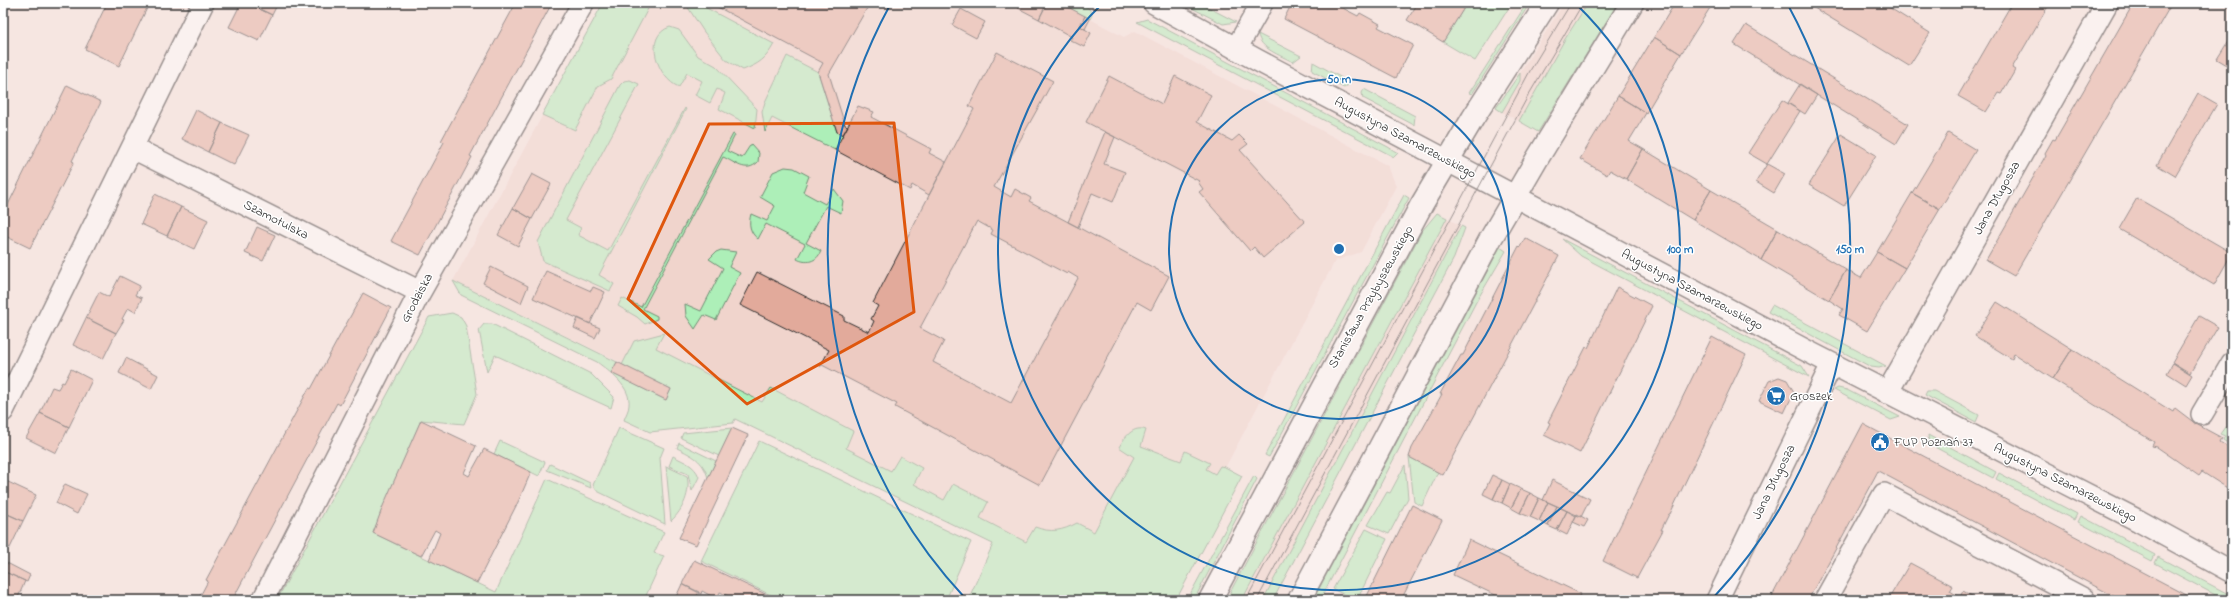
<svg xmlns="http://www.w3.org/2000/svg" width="2235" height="603" font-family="'Indie Flower',sans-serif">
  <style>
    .built { fill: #f0d4cc }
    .green { fill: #adefb8; stroke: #6c8d72 }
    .building { fill: #e2aa9b; stroke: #2b2b2b; fill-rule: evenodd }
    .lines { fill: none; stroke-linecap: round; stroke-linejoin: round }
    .street-casing { stroke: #2b2b2b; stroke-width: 24 }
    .secondary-casing { stroke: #2b2b2b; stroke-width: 25 }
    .street { stroke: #fff; stroke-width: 21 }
    .secondary { stroke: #fff; stroke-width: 22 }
    .tram { stroke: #2b2b2b; stroke-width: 1 }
    .marked { fill: none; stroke: #df570e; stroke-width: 3; stroke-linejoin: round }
    .ring { fill: none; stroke: #1f6fb2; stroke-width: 2 }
    .labels { text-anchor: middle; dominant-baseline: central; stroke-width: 3; stroke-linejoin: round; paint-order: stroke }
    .street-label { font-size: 13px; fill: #2b2b2b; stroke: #fff }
    .poi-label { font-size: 13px; fill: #2b2b2b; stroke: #fff; text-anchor: start }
    .centre { fill: #1f6fb2; stroke: #fff; stroke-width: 2 }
    .ring-label { font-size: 12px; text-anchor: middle; font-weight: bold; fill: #1f6fb2; stroke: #fff; stroke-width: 3; stroke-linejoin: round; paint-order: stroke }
  </style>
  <rect width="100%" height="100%" fill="#f6e6e1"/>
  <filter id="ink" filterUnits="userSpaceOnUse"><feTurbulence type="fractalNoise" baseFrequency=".025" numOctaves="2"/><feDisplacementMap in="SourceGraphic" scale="8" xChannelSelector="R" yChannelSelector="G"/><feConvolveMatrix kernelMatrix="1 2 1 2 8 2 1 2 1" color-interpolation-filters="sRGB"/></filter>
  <g filter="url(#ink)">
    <path class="built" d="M603,3H1060L1124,37L1135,31L1388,166L1396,186L1361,252L1335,261L1217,483L1176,600L994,544L453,281Z
      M1564,3H1588L1565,39L1519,121L1502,112L1520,81V73Z
      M1447,218L1461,226L1263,600H1242Z"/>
    <path class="green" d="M603,3H651L611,79L598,86L575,130L542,115Z
      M685,3H697L774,44C766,59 759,64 743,70L726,60L704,32Z
      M1060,3C1071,3 1089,1 1092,15L1090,19Z
      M1182,3H1200L1236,22L1223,24Z
      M1467,3H1512L1475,61L1443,42Z
      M1527,3H1530L1472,94L1469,93Z
      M1588,3H1618L1538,132L1519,121L1565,39Z
      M1147,19L1388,147L1398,153L1394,157L1137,22Z
      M670,27L679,30L698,56L716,66L757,109L755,128L719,109L725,93L717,89L710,103L695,95L702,81L687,73L679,87C658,79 642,36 670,27Z
      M1258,34L1301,56L1293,62C1280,55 1260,49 1258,34Z
      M787,56L818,72L837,132L843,135L835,150L772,118L765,132L762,112L765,102Z
      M1313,62L1351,83L1344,88L1312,71Z
      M1520,73V81L1502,112L1496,108Z
      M630,80L639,84L566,220L581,228L578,235L608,251L685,108L686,109L599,275L614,284L610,291L543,261L538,242L620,85L624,81Z
      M1364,89L1415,116L1414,125L1363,98L1362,93Z
      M733,134L735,135L727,151L742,158L751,144L759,153L758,162C746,174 735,162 723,157L643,309L657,316V319L645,324L637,317L618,306L622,298L641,307Z
      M785,167L794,168L809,176L803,192L825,204L834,189L843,201L841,213L826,206L806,243L821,251C817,262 806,264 797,259L805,244L766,224L758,239C750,233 748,224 751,214L767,221L775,206L760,197L773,172Z
      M1404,195L1409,198L1269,457L1265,455Z
      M1437,213L1447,218L1242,600H1226L1422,231Z
      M1461,226L1465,228L1454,258L1273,600H1263Z
      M1562,239L1802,366L1809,377L1581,256Z
      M1500,247L1506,251L1476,302L1320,600H1313Z
      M721,250L736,252L729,267L740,273L716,320L704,315L695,329L686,316L685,304L701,311L723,268L709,259L716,252Z
      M453,281L617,362L612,373L666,400L671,389L622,365L634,341L664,333L656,348L762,402L771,388L853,431L846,448L891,471L900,456L922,468L914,484L944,500L953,484L988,502L980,518L1026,542L1035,527C1051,533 1062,531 1077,523L1094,532L1134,457L1119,447C1125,437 1133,425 1146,430L1141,446L1181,461L1185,451L1210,463L1206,469L1215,474L1220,466L1225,467L1242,476L1176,600H968L993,544L735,419L733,423L650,432L624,420C625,416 629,410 629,405C631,387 610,372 597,362L461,295Z
      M1772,305L1886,366L1879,368L1871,367L1768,312Z
      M452,313L461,317L466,326L477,394L464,424L421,420L373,533L496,592L547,479L664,532L654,553L664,556L644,600H277L429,317Z
      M484,324H492L591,374L614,397L611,408L495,355L487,372L479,330Z
      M1838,388L1847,390L1900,417L1891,420L1834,390Z
      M1927,391H1934L1979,415L1976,422L1925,395Z
      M2225,427L2232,431V446L2223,440L2225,436L2220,434Z
      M619,428L664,448L660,458L665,524L597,491L593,485Z
      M732,428L719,456L681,438L683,433Z
      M1928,435L1996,472L1993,478L1929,444Z
      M500,441L545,462L539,476L494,454Z
      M759,441L971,542L946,600H781L701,561Z
      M679,443L716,461L708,478C703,460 693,456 677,448Z
      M673,456C684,462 695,465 699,477L692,491L688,474L669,466Z
      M1409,457L1438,472L1422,506L1414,502Z
      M550,464L590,483L591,488L547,470Z
      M1405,465L1408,498L1389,534L1368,525L1387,492L1390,493Z
      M666,466L687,476C691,492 683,510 671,521Z
      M1999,473L2077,514L2074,520L1996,479Z
      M1254,476L1257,479L1194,600H1187Z
      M2081,516L2155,555L2152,561L2078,522Z
      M1366,529L1387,539L1357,600H1354L1333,589Z
      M2158,557L2232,596V600H2225L2155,563Z"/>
    <path class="building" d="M107,3H152L150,7L148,6L119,66L85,49Z
      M241,3H247L272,15L259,41L229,27Z
      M247,3H278L272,15Z
      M516,3H552L470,156L472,157L420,255L391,241L444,142L441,141Z
      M710,3H870L829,74L845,125L848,126L843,135L837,132L818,72L823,63Z
      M1021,3H1047L1039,19L1018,8Z
      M1047,3H1060L1085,16L1080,26L1091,33L1084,47L1070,40L1072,37L1039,19Z
      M1292,3H1333L1358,16L1360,13L1380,24L1378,27L1413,45L1396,78L1284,19Z
      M1418,3H1467L1443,42L1407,20Z
      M1675,3H1713L1681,54L1654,37Z
      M1806,3H1882L1930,33L1909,66Z
      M2012,3H2050L2012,68L2015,70L2013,74L2001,94L1998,93L1986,112L1958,96Z
      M2131,3H2172L2014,276L1986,260L2046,155L2045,153L2053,139L2055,140L2132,6L2130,5Z
      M961,9L985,22L976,38L952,25Z
      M1085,16L1090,19L1085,29L1080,26Z
      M1746,25L1908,124L1896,144L1734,44Z
      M2232,35V68L2217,59Z
      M1654,37L1681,54L1646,113L1618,96Z
      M997,52L1053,81L994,187L1011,197L1015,189L1031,198L1029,201L1169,276L1151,310L1137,302L1040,485L895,407L897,404L822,365L820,367L829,350L740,305L757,272L844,316V320L869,332L874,321L871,319L878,306L873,303L974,109L969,106ZM977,221L993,230L991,234L1067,274L1068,272L1078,278L1011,403L933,362L944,341L920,328Z
      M1109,76L1162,104L1175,76L1211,95L1197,122L1232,141L1239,135L1248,144L1240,150L1305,222L1263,258L1254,247L1250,251L1199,192L1203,189L1198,182L1199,181L1086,122Z
      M1800,84L1817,95L1805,114L1788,103Z
      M67,85L101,102L72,161L74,162L30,248L3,235V215Z
      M2198,93L2217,104L2175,176L2157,165Z
      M1618,96L1646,113L1629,141L1643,149L1626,179L1610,170L1607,175L1580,159Z
      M1782,100L1800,111L1767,164L1748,153Z
      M858,106L874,112L871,117L931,149L929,153L946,162L929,195L912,185L910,190L835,150Z
      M196,110L222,123L208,152L182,139Z
      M222,123L249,135L234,165L208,152Z
      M1105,132L1115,137L1104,164L1125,172L1113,202L1092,193L1078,227L1068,222Z
      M1948,133L1976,150L1940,209L1912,193Z
      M1841,134L1876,155L1844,206L1809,185Z
      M1643,149L1711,190L1693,220L1626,179Z
      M1767,164L1785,174L1774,193L1756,182Z
      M532,174L551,184L532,219L513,208Z
      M1711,190L1778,229L1761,260L1693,220Z
      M1912,193L1940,209L1905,268L1877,252Z
      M155,194L181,207L167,236L141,224Z
      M2137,198L2232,253L2214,285L2119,229Z
      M181,207L208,220L194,249L167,236Z
      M513,208L532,219L518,246L498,235Z
      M257,227L275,235L263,261L245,253Z
      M1778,229L1846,270L1829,300L1761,260Z
      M1525,238L1559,256L1443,475L1409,457L1412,448L1442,394H1440L1461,355H1463L1519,246L1520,247Z
      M1877,252L1905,268L1867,331L1839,315L1843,309L1829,300L1846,270L1861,278Z
      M491,267L528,286L521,303L483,283Z
      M546,271L591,291L593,287L605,292L590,324L533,298Z
      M120,276L140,286L135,295L142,298L135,312L128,308L122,319L124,320L116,333L86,318L99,292L109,297Z
      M1617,287L1652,306L1580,453L1544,435L1550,423L1548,422L1586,347L1588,348Z
      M363,293L391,308L340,405L337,403L235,595L237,596L235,600H198L208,581L206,580L309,388L311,389Z
      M1997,302L2072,349L2053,379L2014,354L2012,359L1975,336Z
      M2199,316L2218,327L2190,373L2172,362Z
      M86,318L116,333L103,359L73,345Z
      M578,318L600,328L595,338L574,328Z
      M1712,337L1746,355L1670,514H1669L1661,530H1663L1637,578L1603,561Z
      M2072,349L2173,412L2175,408L2196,424L2222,438L2220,442L2232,450V491L2202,472L2199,476L2157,447L2152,446L2154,442L2053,379Z
      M126,358L158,375L151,389L119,373Z
      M617,362L671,389L666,400L611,373Z
      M2173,363L2192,375L2186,385L2167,373Z
      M71,369L92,380L69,427L40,413L52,387L58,389L62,382L64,383Z
      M1779,377L1787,380L1794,392L1784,413L1759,401L1769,381Z
      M40,413L69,427L56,453L26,438Z
      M421,420L476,446L464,473L469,476L484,449L531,472L519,500L477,583L429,560L440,533L435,530L421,556L373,533L383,506Z
      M1863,424L2031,513L2196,600H2121L1878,471L1808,600H1770Z
      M732,428L748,435L696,545L679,538Z
      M1492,475L1502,480L1493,499L1483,494Z
      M1502,480L1510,484L1502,503L1493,499Z
      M1552,480L1590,499L1581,517L1543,500Z
      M6,481L36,495L23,521L3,512V487Z
      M65,484L87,494L77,514L56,503Z
      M1510,484L1521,489L1511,508L1502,503Z
      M1521,489L1530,493L1520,513L1511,508Z
      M1530,493L1539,498L1530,517L1520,513Z
      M1539,498L1548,502L1539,521L1530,517Z
      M1548,502L1557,506L1548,526L1539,521Z
      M1412,505L1442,520L1401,600H1365Z
      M1557,506L1567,511L1557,530L1548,526Z
      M1567,511L1576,516L1567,535L1557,530Z
      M3,512L23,521L10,548L3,544Z
      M1577,514L1588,520L1584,527L1573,522Z
      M1469,540L1581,594L1578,600H1506L1453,575Z
      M694,560L778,600H737L720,592L717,599L702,591L701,594L682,584Z
      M7,563L30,575L27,582L3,571V565L5,566Z
      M1910,563L1953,586L1950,591L1960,597L1963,591L1979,600H1888Z
      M3,571L25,581L17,600H3Z
      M682,584L699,592L695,600L675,599Z"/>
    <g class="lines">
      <g class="street-casing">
        <path id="street" d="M1154,3L1257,60L1809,352L2139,521L2232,572
          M1236,49L1262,3
          M133,148L420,292
          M1887,393L2107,3
          M3,411L203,3
          M2202,414L2232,363
          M263,600L420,292L583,3
          M1717,600L1832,364
          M1825,600L1884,494L2084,599"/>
      </g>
      <g class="secondary-casing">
        <path id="secondary" d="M1210,600L1422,204L1473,118L1547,3
          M1299,600L1491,238L1537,159L1632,3"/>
      </g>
      <use href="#street" class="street"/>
      <use href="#secondary" class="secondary"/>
      <path class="tram" d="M1246,600L1531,69L1571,3
        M1257,600L1528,96L1583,3"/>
    </g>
  </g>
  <path d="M0 0H2235V603H0ZM894,123L914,312L747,404L628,299L709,124Z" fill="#f6e6e1" fill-opacity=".55" fill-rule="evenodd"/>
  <path class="marked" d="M894,123L914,312L747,404L628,299L709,124Z"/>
  <g class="ring">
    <circle cx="1339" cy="249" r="170"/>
    <path d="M1576 4A341 341 0 1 1 1102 4"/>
    <path d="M965 598A511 511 0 0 1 890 5M1788 5A511 511 0 0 1 1713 598"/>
  </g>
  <defs>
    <g id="supermarket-disc" transform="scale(1)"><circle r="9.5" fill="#1f6fb2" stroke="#fff"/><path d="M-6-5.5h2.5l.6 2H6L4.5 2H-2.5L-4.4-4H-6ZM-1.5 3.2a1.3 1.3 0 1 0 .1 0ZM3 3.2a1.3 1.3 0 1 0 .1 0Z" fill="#fff"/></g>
    <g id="civic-disc" transform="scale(1)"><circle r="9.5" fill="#1f6fb2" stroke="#fff"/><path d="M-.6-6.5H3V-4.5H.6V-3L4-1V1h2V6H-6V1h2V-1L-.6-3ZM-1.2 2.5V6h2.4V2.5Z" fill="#fff"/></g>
  </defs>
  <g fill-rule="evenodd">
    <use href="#supermarket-disc" x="1776" y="396"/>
    <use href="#civic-disc" x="1880" y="442"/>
  </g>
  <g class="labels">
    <g class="street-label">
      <text transform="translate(1405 138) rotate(28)">Augustyna Szamarzewskiego</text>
      <text transform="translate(1997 198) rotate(-61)">Jana Długosza</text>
      <text transform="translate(276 220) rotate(27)">Szamotulska</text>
      <text transform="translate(1692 290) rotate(28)">Augustyna Szamarzewskiego</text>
      <text transform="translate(1371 297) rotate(-61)">Stanisława Przybyszewskiego</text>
      <text transform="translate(417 298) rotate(-62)">Grodziska</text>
      <text transform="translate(1774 482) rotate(-64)">Jana Długosza</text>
      <text transform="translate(2065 483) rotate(27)">Augustyna Szamarzewskiego</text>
    </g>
    <g class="poi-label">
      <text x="1790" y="396">Groszek</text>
      <text x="1894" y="442">FUP Poznań 37</text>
    </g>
  </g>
  <circle cx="1339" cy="249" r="6" class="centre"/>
  <g class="ring-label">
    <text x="1339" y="83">50 m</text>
    <text x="1680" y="253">100 m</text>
    <text x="1850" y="253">150 m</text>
  </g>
  <rect width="2235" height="603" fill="none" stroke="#fff" stroke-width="16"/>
  <rect x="8" y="8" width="2219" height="587" fill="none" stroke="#2b2b2b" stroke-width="1.5" filter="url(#ink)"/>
</svg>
